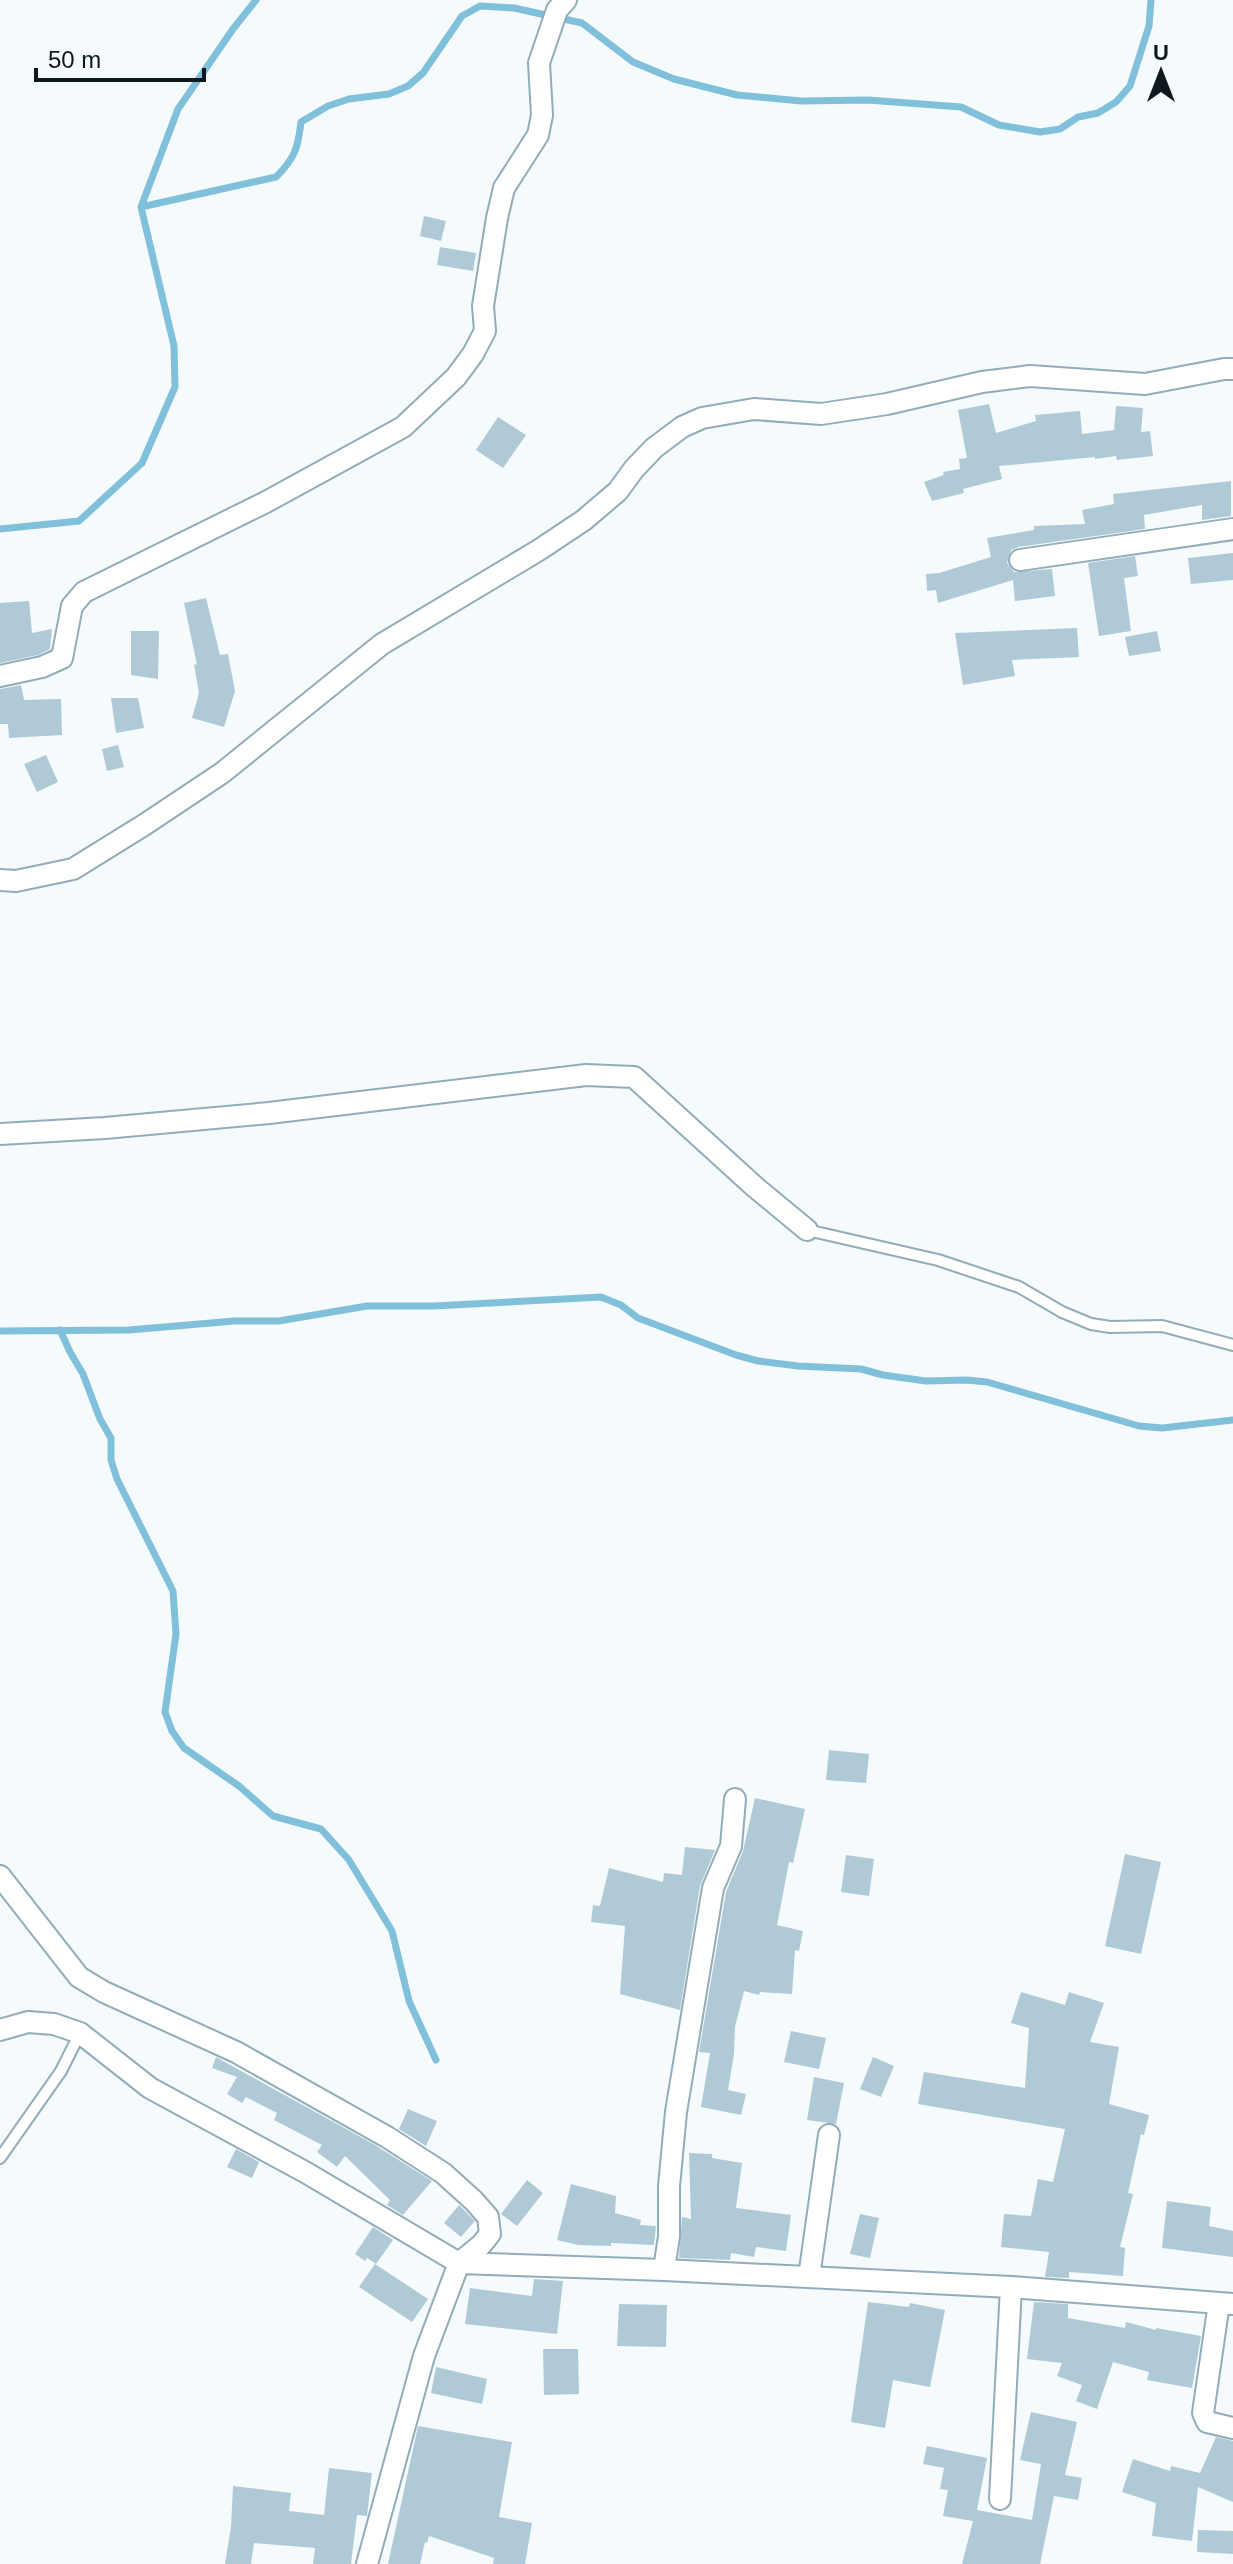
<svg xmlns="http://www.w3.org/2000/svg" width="1233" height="2564" font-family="Helvetica,sans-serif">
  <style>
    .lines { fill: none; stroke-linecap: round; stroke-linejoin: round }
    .stream { stroke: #81c0db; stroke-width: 7 }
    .building { fill: #afcad6 }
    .lane-casing { stroke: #92acb8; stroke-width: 14 }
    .street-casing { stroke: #92acb8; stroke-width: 24 }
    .lane { stroke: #fff; stroke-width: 10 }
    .street { stroke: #fff; stroke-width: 20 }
  </style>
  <rect width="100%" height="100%" fill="#f5fafd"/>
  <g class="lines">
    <path class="stream" d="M141,207L276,177C295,158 298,148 301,122L328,106L349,99L389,94L408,86L423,73L462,16L480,6L514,8L582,23L633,62L674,79L737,95L801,101L868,100L961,107L999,125L1040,132L1060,129L1078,117L1098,113L1116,102L1130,86L1149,26L1151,0
      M0,529L79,521L142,463L175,387L174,346L141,207L178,109L233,29L256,0
      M60,1330L70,1352L83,1374L100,1419L111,1438V1460L117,1479L173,1591L176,1634L165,1712L172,1731L184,1748L239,1786L273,1816L321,1829L349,1860L392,1931L409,2001L436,2060
      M0,1331L129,1330L234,1321H279L367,1306H434L601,1297L621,1305L638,1318L736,1355L758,1361L798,1366L861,1369L883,1375L926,1381L967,1380L987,1382L1139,1426L1162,1428L1233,1420"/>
  </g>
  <path class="building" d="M424,216L446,221L441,241L420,236Z
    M440,247L476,253L473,271L437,265Z
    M989,404L996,433L1036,421L1035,415L1080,411L1082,434L1114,430L1116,406L1143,408L1141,432L1150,431L1153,456L1117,460L1116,456L1095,459V457L999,466L1002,479L963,489L964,493L932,501L924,482L944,475L943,472L960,469L959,459L967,458L958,410Z
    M498,417L526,435L503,468L476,450Z
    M1231,481V516L1202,520V505L1144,515L1145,529L1018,547L1011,550L1007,563L1014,572L1052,569L1055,596L1015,601L1013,580L938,603L936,590L927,591L926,574L939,573L991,557L987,538L1034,530V526L1085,524L1082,510L1114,504L1113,494Z
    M1233,553V580L1191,584L1188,558Z
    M1135,556L1138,576L1124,578L1131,631L1099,636L1088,563Z
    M206,598L220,655L228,654L235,691L224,727L192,718L199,693L194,664L197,665L184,603Z
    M29,601L32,633L52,629L50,649L38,655L0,663V603Z
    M1077,628L1079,657L1012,660L1015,676L963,685L955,633Z
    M131,631H159L158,679L131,675Z
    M1157,631L1161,651L1129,656L1125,637Z
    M21,685L24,700L61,699L62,735L9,738L8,724H0V689Z
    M111,698H138L144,728L116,733Z
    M118,745L124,767L107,771L102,749Z
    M46,755L58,782L37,792L24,764Z
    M829,1750L869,1754L866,1783L826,1780Z
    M755,1798L805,1809L793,1863L789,1862L777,1925L803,1931L799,1951L795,1950L792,1994L760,1992L759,1995L744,1991L735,2027L734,2054L728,2090L746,2094L741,2115L701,2107L710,2053L699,2052L726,1892L743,1851Z
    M685,1847L715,1850L700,1886L680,2010L620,1994L625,1926L591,1922L593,1905L600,1906L609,1868L663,1882L664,1873L682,1875Z
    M1125,1854L1161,1862L1141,1954L1105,1946Z
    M846,1855L874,1859L869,1896L841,1892Z
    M1021,1992L1065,2005L1069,1992L1104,2003L1090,2042L1119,2047L1109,2104L1149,2115L1144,2135L1141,2134L1128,2193L1133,2194L1120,2247L1125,2248L1123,2276L1069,2272V2278L1045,2277L1049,2252L1001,2247L1004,2214L1031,2216L1038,2179L1053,2182L1065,2129L918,2104L924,2072L1025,2088L1029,2028L1011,2023Z
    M791,2031L826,2038L819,2069L784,2062Z
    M216,2057L375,2145L432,2181L403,2215L387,2205L390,2200L345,2156L337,2167L317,2152L322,2145L274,2120L277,2113L246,2097L242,2103L227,2094L237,2077L212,2068Z
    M873,2057L894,2066L881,2097L860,2089Z
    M814,2077L844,2083L836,2124L807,2120Z
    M408,2109L437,2121L426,2146L399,2129Z
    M236,2149L259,2162L252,2178L227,2167Z
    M689,2153L712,2154V2158L742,2163L736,2208L791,2215L786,2251L756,2247L754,2257L731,2253L730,2260L679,2258L682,2217L691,2219Z
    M527,2180L543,2193L517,2226L501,2214Z
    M571,2184L616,2196L615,2213L641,2220L640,2225L656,2226L654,2245L611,2243V2246L578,2245L557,2240Z
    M1167,2201L1211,2207L1209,2226L1233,2231V2257L1162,2248Z
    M459,2205L475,2221L461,2237L444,2223Z
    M860,2214L879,2218L870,2258L850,2254Z
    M373,2227L393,2240L376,2264L367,2258L365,2261L355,2254Z
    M375,2264L428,2299L412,2322L359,2287Z
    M534,2279L563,2281L557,2334L465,2324L470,2288L532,2296Z
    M868,2302L909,2307L910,2303L945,2310L930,2387L893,2380L885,2428L851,2422Z
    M1034,2302L1068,2304V2318L1125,2328L1126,2322L1156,2330V2328L1201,2336L1192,2388L1147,2380L1149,2372L1113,2362L1097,2409L1076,2401L1082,2385L1057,2376L1062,2363L1027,2359Z
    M619,2304L667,2305L666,2347L617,2346Z
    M543,2349H578L579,2394L544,2395Z
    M436,2367L487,2379L482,2404L431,2393Z
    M1031,2412L1077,2422L1065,2475L1082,2478L1078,2500L1054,2496L1040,2564H962L973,2521L943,2516L948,2490L940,2489L944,2468L923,2464L927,2446L987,2458L977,2510L1032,2520L1041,2464L1020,2460Z
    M418,2426L512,2442L499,2517L532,2523L525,2564H493L494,2558L429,2536L427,2543L425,2542L420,2564H388Z
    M1216,2437L1233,2441V2502L1198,2487L1192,2541L1152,2536L1156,2503L1122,2492L1133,2459L1170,2471L1171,2466L1200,2473Z
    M329,2468L372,2473L367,2516L357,2515L351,2564H313L315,2548L254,2543L251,2564H225L231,2527L233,2486L291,2493L289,2511L324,2515Z
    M1198,2530L1233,2531V2554L1197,2552Z"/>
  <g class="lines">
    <g class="lane-casing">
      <path id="lane" d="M807,1230L938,1260L1019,1287L1062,1312L1091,1324L1110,1327L1162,1326L1233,1345
        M0,2158L61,2071L80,2033"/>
    </g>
    <g class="street-casing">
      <path id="street" d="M1020,560L1233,529
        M0,676L42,667L62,658L72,606L84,592L266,502L403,427L456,377L473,354L485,331L483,306L497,218L504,188L538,135L542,115L539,63L557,10L566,0
        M0,880L16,881L73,869L144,825L222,773L382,644L539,550L584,520L618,491L634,469L654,448L682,427L702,418L754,409L821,414L887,404L982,382L1030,376L1145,384L1224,369H1233
        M0,1134L105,1128L269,1113L586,1075L634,1077L755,1187L807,1230
        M0,1876L79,1977L104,1992L236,2052L387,2137L443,2173L474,2201L488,2217L490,2234L481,2245L459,2263L424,2356L367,2564
        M0,2030L28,2022L54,2024L80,2033L150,2088L305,2172L459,2263L664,2270L1011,2287L1233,2304
        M664,2270L669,2236V2186L676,2112L713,1888L731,1846L735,1799
        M809,2277L829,2135
        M1219,2303L1203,2413L1207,2422L1233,2428
        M1000,2499L1011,2287"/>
    </g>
    <use href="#lane" class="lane"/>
    <use href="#street" class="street"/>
  </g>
  <g transform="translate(1161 72)" stroke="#f5fafd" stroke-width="6" paint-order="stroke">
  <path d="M0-6L14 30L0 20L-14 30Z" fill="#0f191d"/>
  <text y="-12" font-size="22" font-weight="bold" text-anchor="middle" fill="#0f191d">U</text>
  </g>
  <path d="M36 68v12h168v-12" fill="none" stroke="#0f191d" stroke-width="4"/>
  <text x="48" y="68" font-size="24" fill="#0f191d" stroke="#f5fafd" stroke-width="6" paint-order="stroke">50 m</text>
</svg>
